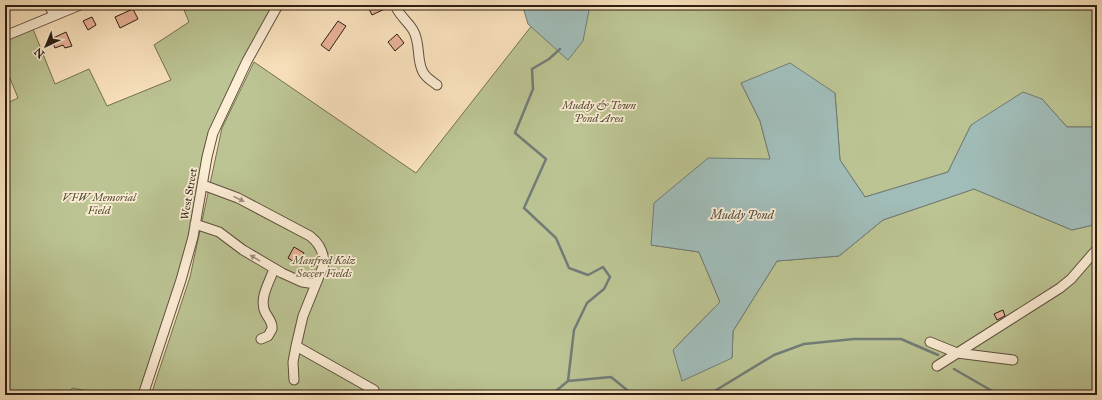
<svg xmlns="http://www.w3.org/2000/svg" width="1102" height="400" font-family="'IM FELL Great Primer',serif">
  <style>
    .green { fill: #bcc493; stroke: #747153 }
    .water { fill: #a1bdb9; stroke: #727d77 }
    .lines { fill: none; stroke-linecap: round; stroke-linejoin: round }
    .stream { stroke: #727d77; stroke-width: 2.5 }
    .building { fill: #eab298; stroke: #2b1e13 }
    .minor-casing { stroke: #5f4f3e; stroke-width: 11 }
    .minor { stroke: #fcedd5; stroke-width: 9 }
    .oneway { fill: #9e907e }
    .labels { text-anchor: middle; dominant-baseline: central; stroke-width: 3.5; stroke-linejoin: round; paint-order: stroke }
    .park-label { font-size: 11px; font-style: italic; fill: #565039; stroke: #fcedd5 }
    .street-label { font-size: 11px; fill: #2b1e13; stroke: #fcedd5 }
    .water-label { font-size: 12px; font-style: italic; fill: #4e4e45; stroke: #fcedd5 }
  </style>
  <rect width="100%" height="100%" fill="#fae3be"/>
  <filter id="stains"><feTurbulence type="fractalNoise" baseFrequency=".005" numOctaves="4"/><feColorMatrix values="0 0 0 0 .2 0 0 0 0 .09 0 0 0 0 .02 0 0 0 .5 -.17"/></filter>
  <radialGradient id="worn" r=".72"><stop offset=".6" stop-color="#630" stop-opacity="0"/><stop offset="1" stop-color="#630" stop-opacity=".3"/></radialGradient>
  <path class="green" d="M182,5H273L233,79L210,133L184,257L138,395H108L72,388L71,395H5V104L18,98L5,66V41L33,29L55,84L89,69L107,106L171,80L154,45L189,22Z
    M548,5H1097V127H1067L1042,99L971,125L948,172L865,197L840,160L835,93L741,83L760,121L770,159L651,245L699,252L720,302L673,350L732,358L733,331L777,261L839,256L883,220L974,189L1072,230L1097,224V395H151L190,277L222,128L254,62L416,173Z"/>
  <path class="water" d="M524,5H590L583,41L568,60L528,24L523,7Z
    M790,63L835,93L840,160L865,197L948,172L971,125L1023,92L1042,99L1067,127H1097V224L1072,230L974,189L883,220L839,256L777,261L733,331L732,358L682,381L673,350L720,302L699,252L651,245L654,203L708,158L770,159L760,121L741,83Z"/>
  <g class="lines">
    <path class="stream" d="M560,49L549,59L532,69L533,89L515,133L546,159L524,208L556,238L569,268L588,275L603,267L610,277L604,289L587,303L574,330L568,381
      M954,369L999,395
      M551,395L568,381L611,377L632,394L635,395
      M708,395L774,355L804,344L854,339H901L938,355"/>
  </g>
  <path class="building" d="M367,5H389V7L372,15Z
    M133,9L138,19L120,28L115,17Z
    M92,17L96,25L88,30L83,21Z
    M338,21L346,26L329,51L321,45Z
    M66,32L72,46L65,48L63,45L55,48L51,39Z
    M397,34L404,43L395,51L388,42Z
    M294,247L304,253L298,264L288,258Z
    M1003,310L1005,316L997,320L994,314Z"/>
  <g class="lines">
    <g class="minor-casing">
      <path id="minor" d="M49,5L54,15
        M395,5C400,17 407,20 413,30C421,43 416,60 423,72C426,78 432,81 437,85
        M5,36L80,5
        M203,185L238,198L310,236C319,243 324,253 324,264L303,316L296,346L374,390
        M195,224L219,232L243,250L282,273L302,282L316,284
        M261,339L268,336L272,329C273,322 268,318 265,312C259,298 269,283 274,269
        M930,342L957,353L1013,360
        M937,366L1060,288L1071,279L1097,249
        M294,380L293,362L296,346
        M143,395L181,280L193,237L207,157L213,133L247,61L278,5"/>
    </g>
    <use href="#minor" class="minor"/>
  </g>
  <defs><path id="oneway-solid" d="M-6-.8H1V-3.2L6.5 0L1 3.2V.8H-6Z"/></defs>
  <g class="oneway">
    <use href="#oneway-solid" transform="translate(239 199) rotate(26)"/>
    <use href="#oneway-solid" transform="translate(255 258) rotate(-149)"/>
  </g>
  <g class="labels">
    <g class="park-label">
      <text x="599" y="105">Muddy &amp; Town<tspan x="599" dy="13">Pond Area</tspan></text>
      <text x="99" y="197">VFW Memorial<tspan x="99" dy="13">Field</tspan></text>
      <text x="324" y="260">Manfred Kolz<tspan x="324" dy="13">Soccer Fields</tspan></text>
    </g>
    <g class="street-label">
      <text transform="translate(189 194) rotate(-80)">West Street</text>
    </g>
    <g class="water-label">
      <text x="742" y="215">Muddy Pond</text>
    </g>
  </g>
  <rect width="1102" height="400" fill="none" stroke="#fae3be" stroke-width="20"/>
  <rect x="6" y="6" width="1090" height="388" fill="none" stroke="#2b1e13" stroke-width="2"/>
  <rect x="10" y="10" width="1082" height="380" fill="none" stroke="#2b1e13"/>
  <g transform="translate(46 46) rotate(224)" stroke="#fcedd5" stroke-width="3" paint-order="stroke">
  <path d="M0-3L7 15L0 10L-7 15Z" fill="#2b1e13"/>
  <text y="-6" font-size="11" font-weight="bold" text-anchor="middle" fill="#2b1e13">N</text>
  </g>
  <rect width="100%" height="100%" filter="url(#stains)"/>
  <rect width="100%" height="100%" fill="url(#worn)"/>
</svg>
